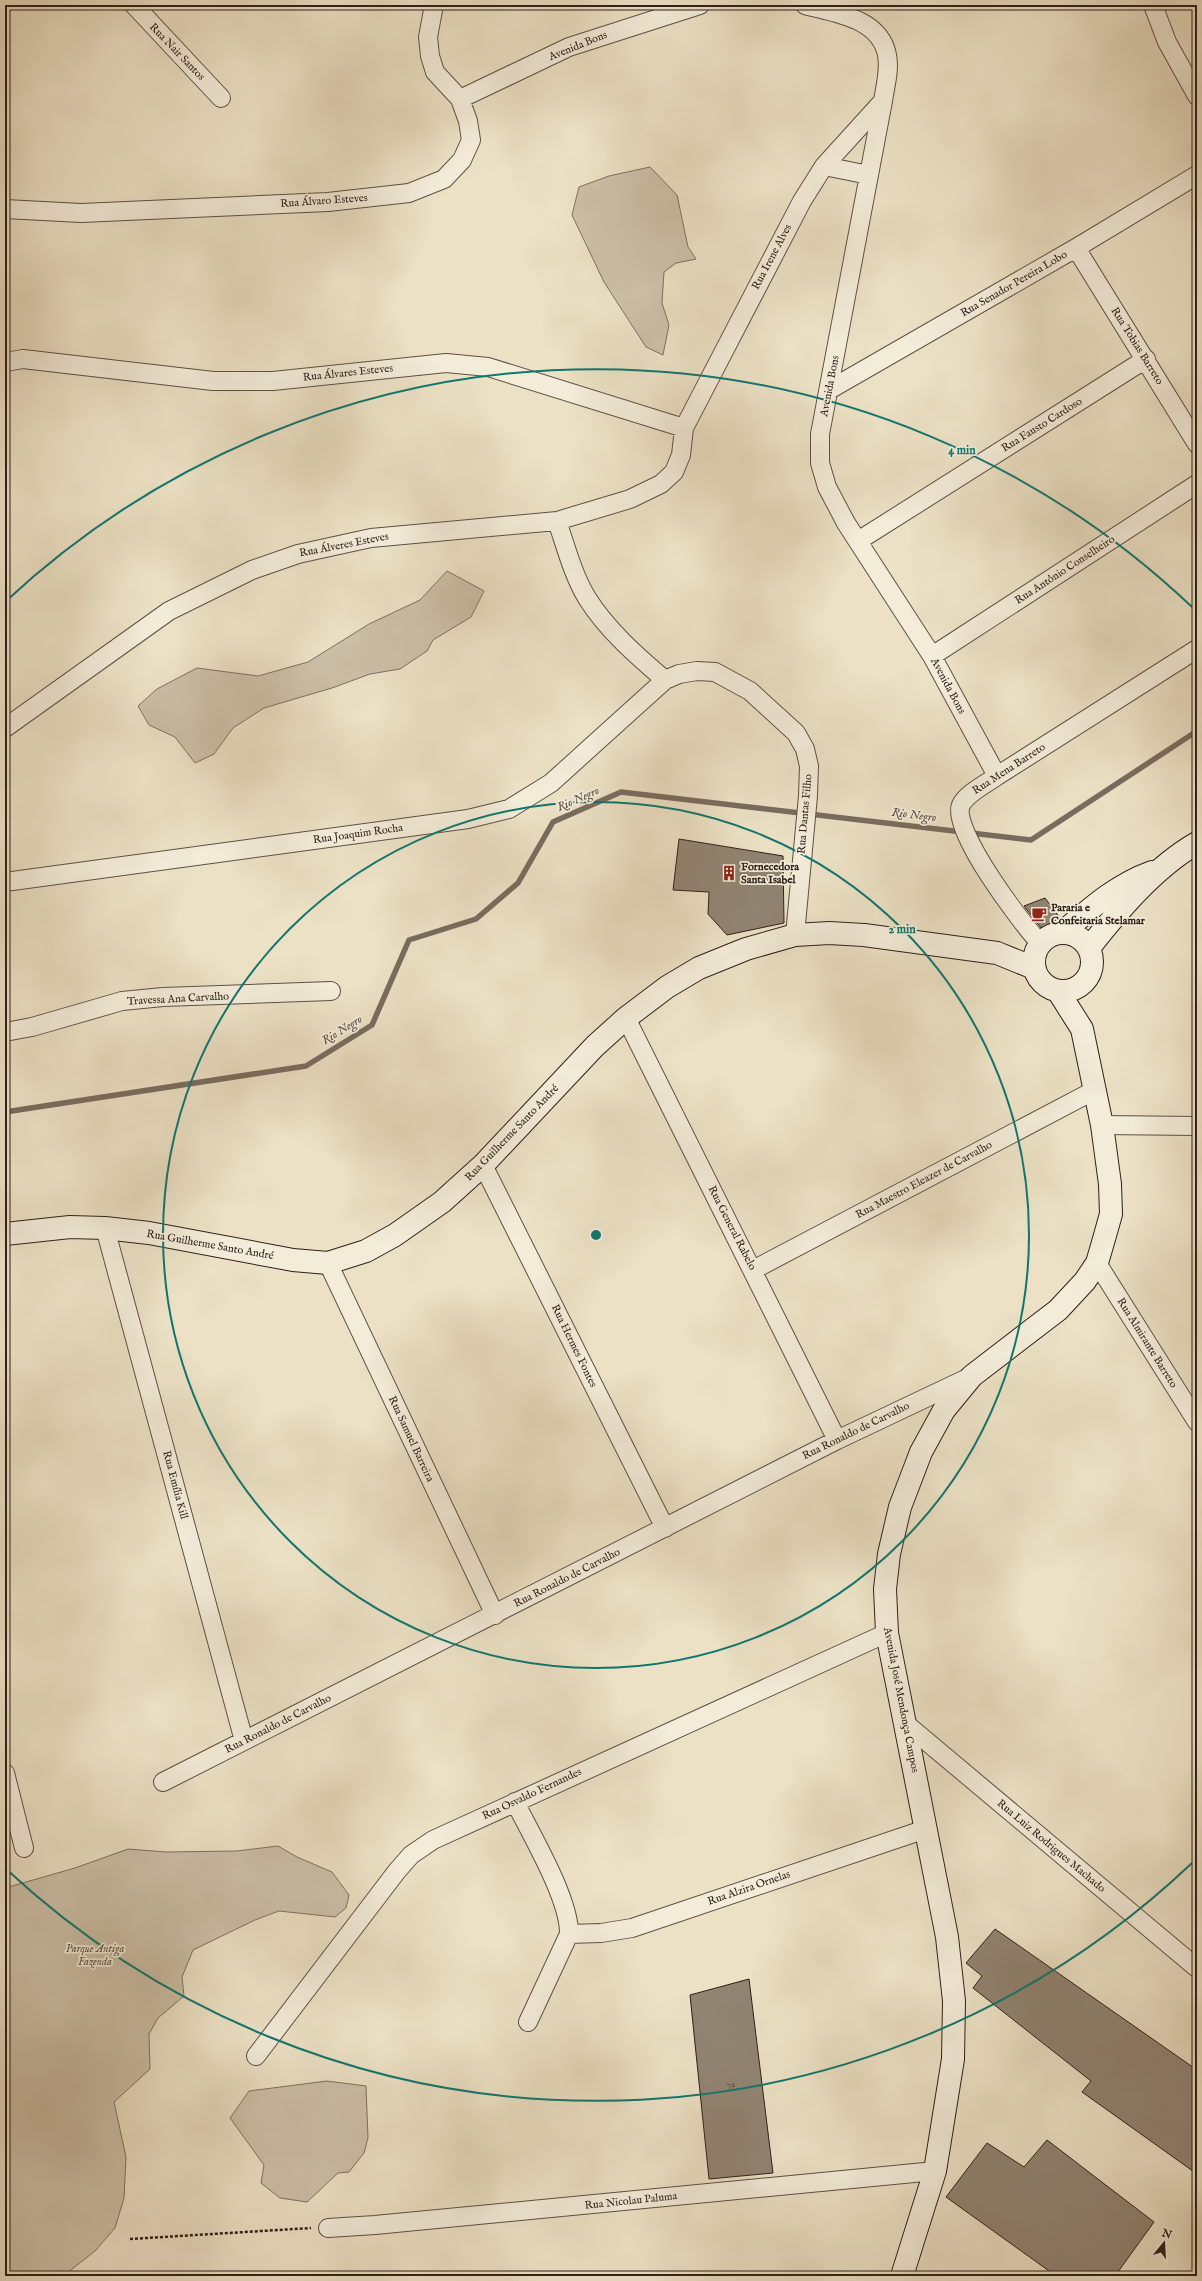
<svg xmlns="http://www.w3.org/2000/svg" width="1202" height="2281" font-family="'IM FELL English',serif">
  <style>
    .green { fill: #ccc0a8; stroke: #7d7061 }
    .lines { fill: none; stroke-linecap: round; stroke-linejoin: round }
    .stream { stroke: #796c5e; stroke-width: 5.5 }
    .building { fill: #918473; stroke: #2e201a }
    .street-casing { stroke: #5e5045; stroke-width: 20 }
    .secondary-casing { stroke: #2e201a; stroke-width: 24 }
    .path { stroke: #2e201a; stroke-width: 2.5; stroke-dasharray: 3 2; stroke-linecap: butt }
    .street { stroke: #f3ecd9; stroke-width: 18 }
    .secondary { stroke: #f3ecd9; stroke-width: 22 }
    .ring { fill: none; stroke: #0f766e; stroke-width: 2 }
    .labels { text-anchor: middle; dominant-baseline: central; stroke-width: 3.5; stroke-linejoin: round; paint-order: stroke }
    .number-label { font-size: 9px; fill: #473930 }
    .street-label { font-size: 11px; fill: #2e201a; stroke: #f3ecd9 }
    .poi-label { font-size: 11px; font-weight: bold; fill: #2e201a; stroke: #f3ecd9; text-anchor: start }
    .park-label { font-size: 11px; font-style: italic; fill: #5d5045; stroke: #f3ecd9 }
    .water-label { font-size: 12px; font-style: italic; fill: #5a4c42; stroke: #f3ecd9 }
    .centre { fill: #0f766e; stroke: #f3ecd9; stroke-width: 2 }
    .ring-label { font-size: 12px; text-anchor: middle; font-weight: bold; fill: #0f766e; stroke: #f3ecd9; stroke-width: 3.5; stroke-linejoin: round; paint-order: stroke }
  </style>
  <rect width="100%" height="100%" fill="#ece1c5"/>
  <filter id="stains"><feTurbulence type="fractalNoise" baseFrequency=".005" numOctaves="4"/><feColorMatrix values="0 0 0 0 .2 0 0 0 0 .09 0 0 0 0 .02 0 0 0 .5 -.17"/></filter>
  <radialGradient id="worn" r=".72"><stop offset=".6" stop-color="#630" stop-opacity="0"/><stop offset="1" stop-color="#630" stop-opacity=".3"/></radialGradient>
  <path class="green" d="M650,167L677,195L688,247L696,259L676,263L664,272L662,303L669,325L663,355L646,347L604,282L572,215L579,187L609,176Z
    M447,571L484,591L471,617L433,640L427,651L400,669L370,674L332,688L264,708L233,728L214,754L195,763L175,737L149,725L138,706L157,689L197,668L258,676L308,662L369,624L420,600Z
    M278,1846L297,1857L332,1872L349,1895L346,1908L335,1917L279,1911L255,1920L193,1950L182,1977L184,1996L158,2018L149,2034L150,2069L114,2102L126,2157L124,2198L115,2228L95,2251L63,2276H5V1888L75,1868L128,1849L166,1852L237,1851Z
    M327,2081L366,2086L368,2138L364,2153L349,2172L338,2173L307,2202L280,2198L261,2183L264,2165L230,2118L249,2091Z"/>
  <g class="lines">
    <path class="stream" d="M5,1112L306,1066L372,1025L409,940L476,919L518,883L553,822L621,792L1031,840L1197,731"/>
  </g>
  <path class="building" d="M679,839L783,856L784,923L727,935L708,914L709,892L673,890Z
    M1045,898L1060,918L1042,929L1024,906Z
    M995,1929L1197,2070V2174L1082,2092L1091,2081L973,1988L982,1976L966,1963Z
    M749,1979L773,2173L709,2179L690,1995Z
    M1047,2140L1154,2222L1115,2276H1056L946,2197L987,2143L1024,2167Z"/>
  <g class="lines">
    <g class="street-casing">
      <path id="street" d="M134,5L221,98
        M805,5C835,13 880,18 887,55C890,70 885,87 883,101L820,434V463L827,487L846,523L932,656L997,776
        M1153,5L1167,42L1197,96
        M460,99L569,47L700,5
        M824,166L869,175
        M5,209L81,213L328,202L409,193L444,179L462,160L471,140L468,121L460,99L435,72L430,56L428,37L434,5
        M1076,248L1197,444
        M5,362L23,359L213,381H273L446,363L488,367L684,428
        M829,390L1076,248L1197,175
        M557,521C566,547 573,575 587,598C607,630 637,656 665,680L679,674L697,671L715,672L750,691L796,733L805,749L809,766L808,796L795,935
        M858,541L1146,359
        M932,656L1197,484
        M5,728L169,611L252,570L298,554L371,538L557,521L630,499L661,484L674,472L681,455L684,428L802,201L824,166L883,101
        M5,882L468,819L509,809L551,783L665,680
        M1040,943C1022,924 950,829 961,805C967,793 986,784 997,776L1197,649
        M626,1018L837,1440
        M5,1032L32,1027L122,1001L163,997L331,991
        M1102,1125L1197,1126
        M483,1165L665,1528
        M105,1228L244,1741
        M328,1263L495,1615
        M1097,1263L1197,1422
        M753,1270L1095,1090
        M906,1724L1197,1968
        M5,1773L24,1848
        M163,1782L837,1440L972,1376
        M515,1802C531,1834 570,1900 569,1934L528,2022
        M569,1934L601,1933L632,1928L926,1829
        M256,2056L397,1871L411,1855L433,1840L887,1633
        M328,2228L375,2225L935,2171"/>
    </g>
    <g class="secondary-casing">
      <path id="secondary" d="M1034 962a29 29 0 1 1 58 0a29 29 0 1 1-58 0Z
        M1062,933C1090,909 1116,885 1152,872
        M1089,948C1118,911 1155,867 1197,843
        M5,1234L70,1227L105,1228L149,1233L293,1260L328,1263L366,1251L395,1235L442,1202L483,1165L595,1046L626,1018L667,987L699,968L746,949L795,935L829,933L864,935L997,953L1034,968
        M902,2276L935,2171L953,2059L954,2001L947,1937L887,1633L885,1589L889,1554L900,1507L921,1452L944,1410L972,1376L1058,1310L1085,1281L1097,1263L1104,1239L1111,1214L1110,1184L1102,1125L1082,1029L1058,991"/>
    </g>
    <path class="path" d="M130,2239L311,2228"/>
    <use href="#street" class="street"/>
    <use href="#secondary" class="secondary"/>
  </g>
  <g class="ring">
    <circle cx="596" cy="1235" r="433"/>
    <path d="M1192 1863A866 866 0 0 1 5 1868M5 602A866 866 0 0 1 1192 607"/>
  </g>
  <defs>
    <g id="building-bare" transform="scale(1.2)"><path d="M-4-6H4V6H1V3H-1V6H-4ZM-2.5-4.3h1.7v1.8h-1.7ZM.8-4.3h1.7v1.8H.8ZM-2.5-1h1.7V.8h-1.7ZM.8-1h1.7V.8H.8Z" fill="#8f2418" stroke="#f3ecd9" stroke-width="2.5" paint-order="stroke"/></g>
    <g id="cafe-bare" transform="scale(1.2)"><path d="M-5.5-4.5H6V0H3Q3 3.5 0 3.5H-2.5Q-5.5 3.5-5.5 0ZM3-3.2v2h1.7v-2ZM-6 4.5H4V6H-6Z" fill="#8f2418" stroke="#f3ecd9" stroke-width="2.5" paint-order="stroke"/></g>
  </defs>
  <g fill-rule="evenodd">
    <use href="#building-bare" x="729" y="873"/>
    <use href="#cafe-bare" x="1039" y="914"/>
  </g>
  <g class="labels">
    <g class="number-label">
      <text x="731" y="2084">72</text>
    </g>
    <g class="street-label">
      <text transform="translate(578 46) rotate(-22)">Avenida Bons</text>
      <text transform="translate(177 52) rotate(46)">Rua Nair Santos</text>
      <text transform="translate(324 201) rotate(-4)">Rua Álvaro Esteves</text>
      <text transform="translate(772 257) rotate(-62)">Rua Irene Alves</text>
      <text transform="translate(1014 284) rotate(-30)">Rua Senador Pereira Lobo</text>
      <text transform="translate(1137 346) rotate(58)">Rua Tobias Barreto</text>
      <text transform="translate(348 373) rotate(-6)">Rua Álvares Esteves</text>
      <text transform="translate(830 386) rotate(-79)">Avenida Bons</text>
      <text transform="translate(1042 425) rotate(-32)">Rua Fausto Cardoso</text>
      <text transform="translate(344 545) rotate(-11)">Rua Álveres Esteves</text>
      <text transform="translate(1065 570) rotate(-33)">Rua Antônio Conselheiro</text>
      <text transform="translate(948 686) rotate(62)">Avenida Bons</text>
      <text transform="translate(1009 769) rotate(-33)">Rua Mena Barreto</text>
      <text transform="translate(805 814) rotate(-85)">Rua Dantas Filho</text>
      <text transform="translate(358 834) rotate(-8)">Rua Joaquim Rocha</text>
      <text transform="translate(178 999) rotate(-3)">Travessa Ana Carvalho</text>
      <text transform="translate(512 1133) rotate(-46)">Rua Guilherme Santo André</text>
      <text transform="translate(924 1180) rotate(-28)">Rua Maestro Eleazer de Carvalho</text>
      <text transform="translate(732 1228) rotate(63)">Rua General Rabelo</text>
      <text transform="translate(210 1245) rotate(10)">Rua Guilherme Santo André</text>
      <text transform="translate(1147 1343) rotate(58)">Rua Almirante Barreto</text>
      <text transform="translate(574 1346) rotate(64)">Rua Hermes Fontes</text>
      <text transform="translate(856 1431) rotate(-26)">Rua Ronaldo de Carvalho</text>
      <text transform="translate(411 1439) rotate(65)">Rua Samuel Barreira</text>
      <text transform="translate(175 1485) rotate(75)">Rua Emília Kill</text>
      <text transform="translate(567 1578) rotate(-27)">Rua Ronaldo de Carvalho</text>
      <text transform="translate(901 1700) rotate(79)">Avenida José Mendonça Campos</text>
      <text transform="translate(278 1724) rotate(-27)">Rua Ronaldo de Carvalho</text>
      <text transform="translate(532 1794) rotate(-25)">Rua Osvaldo Fernandes</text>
      <text transform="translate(1051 1846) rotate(40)">Rua Luiz Rodrigues Machado</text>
      <text transform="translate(749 1888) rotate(-19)">Rua Alzira Ornelas</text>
      <text transform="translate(631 2201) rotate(-6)">Rua Nicolau Paluma</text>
    </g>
    <g class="poi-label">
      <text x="741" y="867">Fornecedora<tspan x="741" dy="13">Santa Isabel</tspan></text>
      <text x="1051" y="908">Pararia e<tspan x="1051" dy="13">Confeitaria Stelamar</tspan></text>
    </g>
    <g class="park-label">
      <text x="95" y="1949">Parque Antiga<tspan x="95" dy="13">Fazenda</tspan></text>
    </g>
    <g class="water-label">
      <text transform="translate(578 799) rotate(-24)">Rio Negro</text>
      <text transform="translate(914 815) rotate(7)">Rio Negro</text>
      <text transform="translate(342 1030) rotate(-32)">Rio Negro</text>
    </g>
  </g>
  <circle cx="596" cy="1235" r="6" class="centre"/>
  <g class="ring-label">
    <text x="962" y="454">4 min</text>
    <text x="902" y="933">2 min</text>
  </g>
  <rect width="1202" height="2281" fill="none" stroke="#ece1c5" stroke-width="20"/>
  <rect x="6" y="6" width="1190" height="2269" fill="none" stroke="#2e201a" stroke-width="2"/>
  <rect x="10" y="10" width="1182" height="2261" fill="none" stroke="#2e201a"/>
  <g transform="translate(1164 2243) rotate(18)" stroke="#f3ecd9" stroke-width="3" paint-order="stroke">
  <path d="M0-3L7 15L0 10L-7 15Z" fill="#2e201a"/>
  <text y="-6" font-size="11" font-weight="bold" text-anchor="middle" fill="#2e201a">N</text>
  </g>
  <rect width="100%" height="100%" filter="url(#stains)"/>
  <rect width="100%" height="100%" fill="url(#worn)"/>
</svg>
